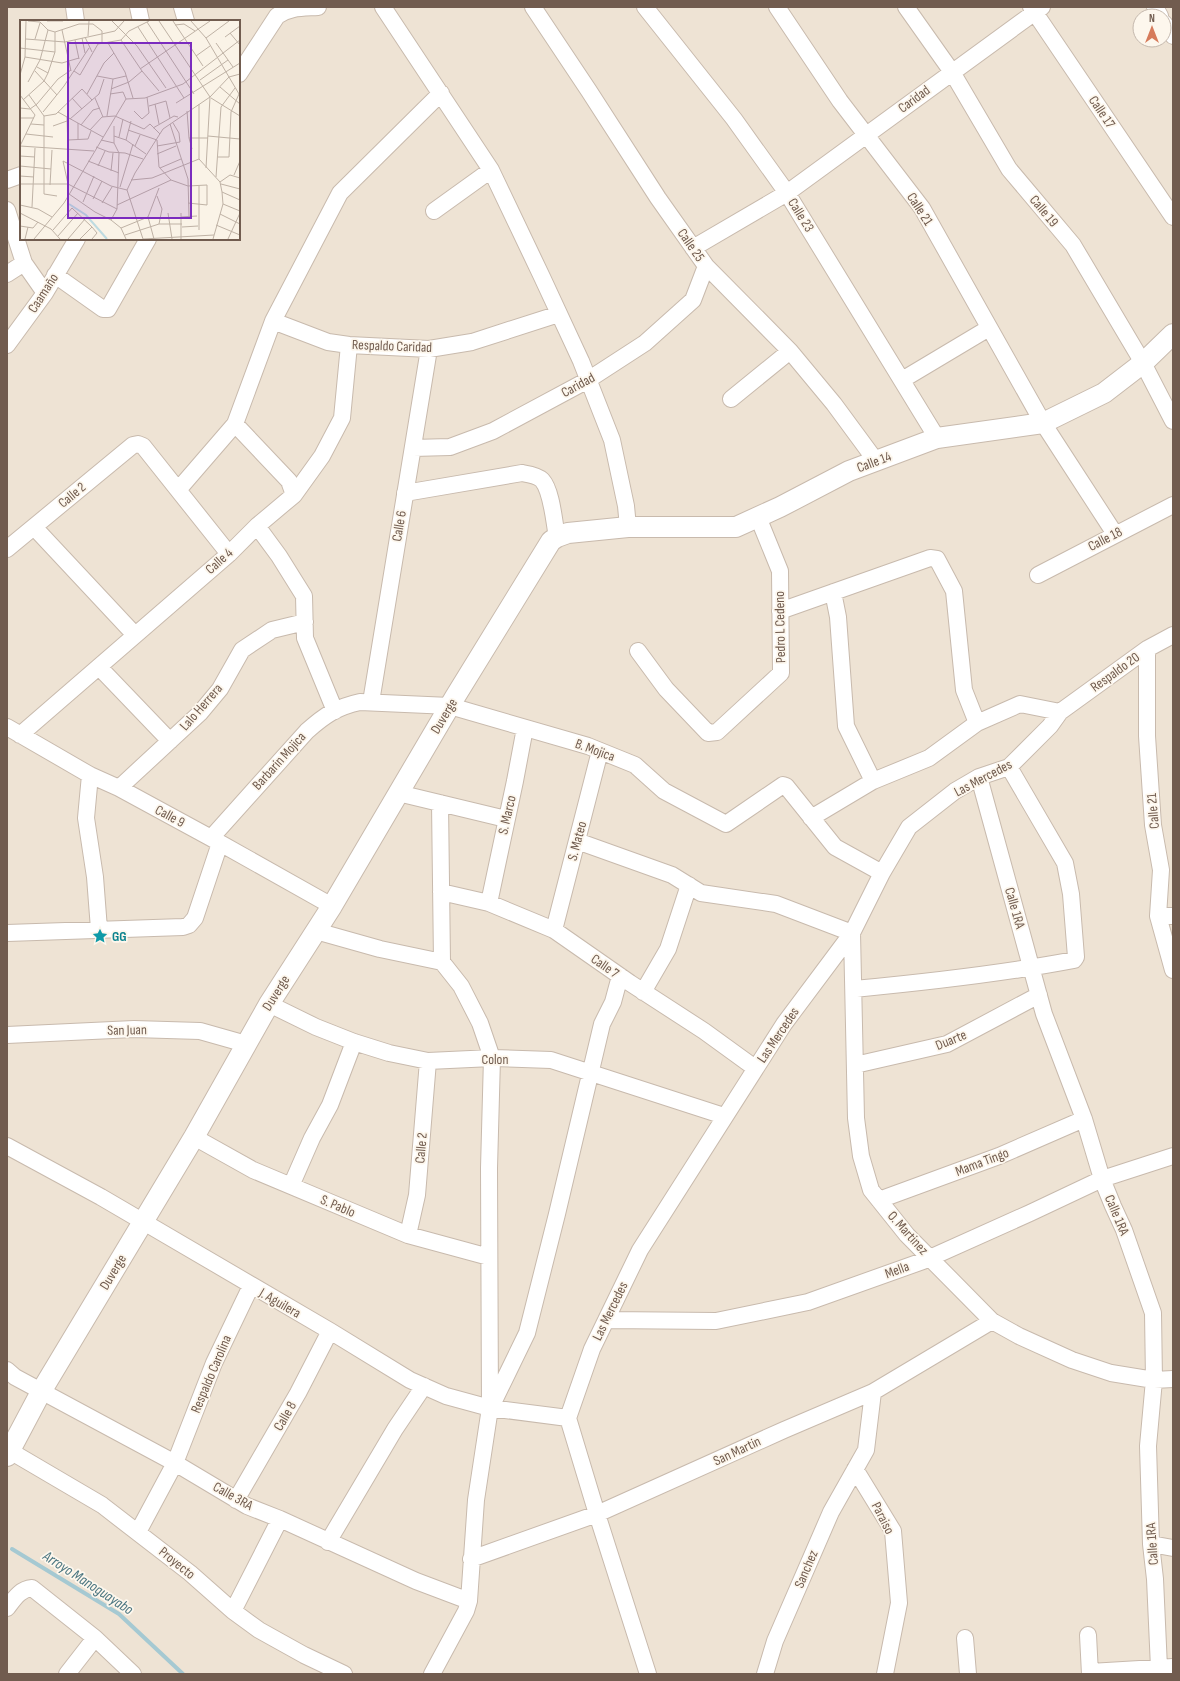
<svg xmlns="http://www.w3.org/2000/svg" width="1180" height="1681" font-family="'Sofia Sans Condensed',sans-serif">
  <style>
    .residential { fill: #eee3d4; fill-rule: evenodd }
    .lines { fill: none; stroke-linecap: round; stroke-linejoin: round }
    .stream { stroke: #a5c9d2; stroke-width: 4 }
    .minor-casing { stroke: #c8baad; stroke-width: 18 }
    .tertiary-casing { stroke: #c8baad; stroke-width: 22 }
    .minor { stroke: #fff; stroke-width: 16 }
    .tertiary { stroke: #fff; stroke-width: 20 }
    .labels { text-anchor: middle; dominant-baseline: central; stroke-width: 3.5; stroke-linejoin: round; paint-order: stroke }
    .street-label { font-size: 14px; fill: #715c4f; stroke: #fdf7ed }
    .culture-label { font-size: 14px; font-weight: bold; fill: #0d838f; stroke: #fdf7ed; text-anchor: start }
    .water-label { font-size: 15px; font-style: italic; fill: #4b7681; stroke: #fdf7ed }
    .inset-river { fill: none; stroke: #bedbe1; stroke-width: 2 }
    .inset-road { fill: none; stroke: #bfb2a5; stroke-width: 1 }
    .view { fill: #7b2cbf; fill-opacity: 0.15; stroke: #7b2cbf; stroke-width: 2 }
    .inset-edge { fill: none; stroke: #715c4f; stroke-width: 2 }
  </style>
  <rect width="100%" height="100%" fill="#faf3e7"/>
  <path class="residential" d="M7,7H1173V1674H7ZM1140,16H1164V40H1140ZM21,21H239V239H21Z"/>
  <g class="lines">
    <path class="stream" d="M12,1549L119,1614L183,1674"/>
    <g class="minor-casing">
      <path id="minor" d="M74,7L76,21
        M138,7L141,21
        M182,7L186,21
        M383,7L491,170L542,277L581,361L612,440L626,506L628,527
        M533,7L589,91L658,198L706,266L790,351L834,404L876,461
        M645,7L734,119L787,193L937,438
        M777,7L840,101L922,208L1043,423L1115,534
        M906,7L952,72L1009,169L1073,245L1143,363L1173,421
        M1031,7L1173,217
        M1155,7L1160,16
        M1164,23L1173,36
        M239,74L277,16C289,7 303,8 318,7
        M7,180L21,175
        M7,210L24,263L45,293
        M434,211L491,170
        M693,248L787,193L1042,7
        M7,274L24,263
        M55,275L103,309H108L148,239
        M273,321L328,342L349,345L429,349L472,342L559,314
        M7,345L45,293L77,239
        M902,380L989,328
        M731,399L790,351
        M235,424L289,481L294,495
        M413,448L450,447L493,431L588,380L645,343L693,300L706,266
        M178,490L235,424L273,321L340,193L441,93
        M405,493L522,473C528,474 537,475 542,480C552,491 554,522 557,537
        M257,526L279,556L304,596L305,638L335,711
        M34,527L135,635
        M7,549L133,445L138,444L143,446L229,554
        M1038,575L1173,505
        M833,592L838,617L846,726L873,781
        M780,611L930,558L937,559L954,591L964,690L977,723
        M1147,649V736L1153,825L1161,870L1158,916L1173,970
        M638,651L666,689L708,733L717,732L781,673L780,571L758,517
        M99,667L170,741
        M371,702L429,349
        M7,727L90,775L119,788L211,838L332,906
        M20,735L229,554L257,526L294,495L322,456L342,418L349,345
        M90,775L86,818L95,877L99,929
        M979,777L1044,1014L1084,1119L1102,1179L1113,1206L1124,1230L1153,1313L1154,1380L1148,1446L1151,1544L1155,1579L1159,1668
        M119,788L200,713L220,689L242,650L272,630L305,622
        M398,793L506,819
        M440,803L442,962
        M811,818L873,781L929,758L977,723L1020,704L1060,712
        M211,838L307,731C325,715 337,707 360,702L450,706L588,746L635,765L664,791L726,824L783,785L786,786L835,847L882,873
        M577,841L672,875L701,893L776,904L852,933L856,1118L861,1156L871,1190L907,1235L992,1321L1019,1336L1072,1360L1111,1373L1154,1380L1173,1379
        M441,892L489,903L554,930L630,983L704,1031L755,1068
        M489,903L515,781L525,728
        M1158,916H1173
        M554,930L600,751
        M316,931L380,949L442,962L461,986L480,1023L492,1058L489,1168L490,1408L476,1500L469,1601L466,1611L432,1674
        M7,933L183,927L189,925L195,918L220,843
        M854,989C927,982 1001,974 1074,960L1076,957L1071,894L1065,863L1009,767
        M643,992L668,949L689,885
        M269,1004L316,1027L354,1042L389,1053L428,1061L492,1058L551,1060L724,1116
        M7,1035L134,1029L200,1031L246,1044
        M855,1065L947,1044L1039,995
        M194,1137L253,1170L408,1235L489,1257
        M7,1146L101,1197L330,1331L410,1380L446,1396L490,1408L568,1418
        M291,1186L312,1138L330,1105L354,1042
        M879,1200L999,1156L1084,1119
        M408,1235L417,1195L428,1061
        M606,1320L716,1321L808,1302L923,1261L1030,1213L1102,1179L1173,1156
        M7,1370L15,1377L175,1463L247,1506L280,1519L416,1581L469,1601
        M492,1405L527,1333L557,1214L602,1024L613,1002L620,976
        M568,1418L592,1349L640,1250L784,1024L852,933L882,873L909,827L955,791L979,777L1009,767L1050,726L1060,712L1147,649L1173,635
        M568,1418L597,1514L648,1674
        M10,1451L102,1505L190,1573L233,1611L259,1630L304,1655L344,1674
        M855,1469L893,1531L899,1603L885,1674
        M236,1500L298,1393L330,1331
        M138,1532L175,1463L214,1363L251,1286
        M328,1542L395,1429L424,1386
        M1151,1544L1173,1548
        M471,1559L597,1514L784,1430L873,1392L992,1321
        M7,1608C14,1599 20,1589 32,1588L95,1638L133,1674
        M233,1611L280,1519
        M1088,1635L1090,1674
        M965,1638L968,1674
        M1090,1672L1173,1667
        M67,1674L95,1638
        M765,1674L775,1641L831,1512L866,1450L873,1392"/>
    </g>
    <g class="tertiary-casing">
      <path id="tertiary" d="M7,1456L42,1390L194,1137L269,1004L332,906L455,697L551,541L557,537L568,533L628,527H736L780,507L849,471L937,438L1043,423L1104,393L1143,363L1173,334"/>
    </g>
    <use href="#minor" class="minor"/>
    <use href="#tertiary" class="tertiary"/>
  </g>
  <defs>
    <g id="sight-bare" transform="scale(1.2)"><path d="M0-6L1.8-2.2L6-1.7L2.9 1.2L3.7 5.4L0 3.3L-3.7 5.4L-2.9 1.2L-6-1.7L-1.8-2.2Z" fill="#0f9aa8" stroke="#fdf7ed" stroke-width="2.5" paint-order="stroke"/></g>
  </defs>
  <g fill-rule="evenodd">
    <use href="#sight-bare" x="100" y="936"/>
  </g>
  <g class="labels">
    <g class="street-label">
      <text transform="translate(914 99) rotate(-37)">Caridad</text>
      <text transform="translate(1102 112) rotate(56)">Calle 17</text>
      <text transform="translate(920 209) rotate(57)">Calle 21</text>
      <text transform="translate(1044 211) rotate(50)">Calle 19</text>
      <text transform="translate(801 215) rotate(58)">Calle 23</text>
      <text transform="translate(691 245) rotate(55)">Calle 25</text>
      <text transform="translate(43 293) rotate(-57)">Caamaño</text>
      <text transform="translate(392 346) rotate(2)">Respaldo Caridad</text>
      <text transform="translate(578 385) rotate(-29)">Caridad</text>
      <text transform="translate(874 462) rotate(-21)">Calle 14</text>
      <text transform="translate(72 495) rotate(-40)">Calle 2</text>
      <text transform="translate(399 526) rotate(-81)">Calle 6</text>
      <text transform="translate(1105 539) rotate(-27)">Calle 18</text>
      <text transform="translate(219 561) rotate(-42)">Calle 4</text>
      <text transform="translate(780 627) rotate(-91)">Pedro L Cedeno</text>
      <text transform="translate(1115 672) rotate(-36)">Respaldo 20</text>
      <text transform="translate(201 707) rotate(-49)">Lalo Herrera</text>
      <text transform="translate(444 716) rotate(-59)">Duverge</text>
      <text transform="translate(595 750) rotate(20)">B. Mojica</text>
      <text transform="translate(279 761) rotate(-48)">Barbarin Mojica</text>
      <text transform="translate(983 778) rotate(-28)">Las Mercedes</text>
      <text transform="translate(1153 811) rotate(-95)">Calle 21</text>
      <text transform="translate(507 815) rotate(-77)">S. Marco</text>
      <text transform="translate(170 816) rotate(28)">Calle 9</text>
      <text transform="translate(577 841) rotate(-75)">S. Mateo</text>
      <text transform="translate(1015 908) rotate(74)">Calle 1RA</text>
      <text transform="translate(605 966) rotate(35)">Calle 7</text>
      <text transform="translate(276 993) rotate(-58)">Duverge</text>
      <text transform="translate(127 1030) rotate(-1)">San Juan</text>
      <text transform="translate(778 1035) rotate(-56)">Las Mercedes</text>
      <text transform="translate(951 1040) rotate(-22)">Duarte</text>
      <text x="495" y="1059">Colon</text>
      <text transform="translate(421 1148) rotate(-85)">Calle 2</text>
      <text transform="translate(982 1162) rotate(-21)">Mama Tingo</text>
      <text transform="translate(338 1206) rotate(23)">S. Pablo</text>
      <text transform="translate(1117 1215) rotate(67)">Calle 1RA</text>
      <text transform="translate(908 1233) rotate(48)">O. Martinez</text>
      <text transform="translate(897 1270) rotate(-20)">Mella</text>
      <text transform="translate(113 1272) rotate(-59)">Duverge</text>
      <text transform="translate(280 1303) rotate(30)">J. Aguilera</text>
      <text transform="translate(610 1311) rotate(-64)">Las Mercedes</text>
      <text transform="translate(211 1374) rotate(-67)">Respaldo Carolina</text>
      <text transform="translate(285 1416) rotate(-60)">Calle 8</text>
      <text transform="translate(737 1451) rotate(-25)">San Martin</text>
      <text transform="translate(233 1496) rotate(29)">Calle 3RA</text>
      <text transform="translate(883 1518) rotate(63)">Paraiso</text>
      <text transform="translate(1152 1544) rotate(-94)">Calle 1RA</text>
      <text transform="translate(177 1563) rotate(39)">Proyecto</text>
      <text transform="translate(806 1569) rotate(-67)">Sanchez</text>
    </g>
    <g class="culture-label">
      <text x="112" y="936">GG</text>
    </g>
    <g class="water-label">
      <text transform="translate(88 1583) rotate(33)">Arroyo Manoguayabo</text>
    </g>
  </g>
  <g transform="translate(20 20)">
    <rect width="220" height="220" fill="#faf3e7"/>
    <path class="inset-river" d="M49,184L66,195L87,219"/>
    <path class="inset-road" d="M8,1L20,2L28,10L35,12L59,4H73L82,11V24M27,1H43M92,1L117,26L146,68M139,1L190,77L186,148M153,1L183,46M171,1L186,18L219,74L211,92L209,137H198M127,2L174,74M155,5L164,4L175,11M118,7L164,78M42,10L51,51M210,13L220,25M68,16L69,1M65,17L72,32M205,17L220,6M62,18L65,33M186,18L209,1M6,19L45,22L95,11L104,1M15,19L20,3M55,20L59,39M101,20L122,51L139,71M88,23L105,52L113,78M196,23L213,47M0,28L35,32M176,36L190,26M5,37L42,43L59,38M17,47L28,53M120,49L190,1M15,51L37,75M54,51L60,55L78,24L101,20L109,11L129,1M0,55L5,37L6,1M77,56L93,59L106,56M180,60L208,40M8,62L20,40L28,10M200,67L220,84M91,69L109,62L122,51M67,74L84,43L94,33M90,74L103,72L106,79M0,75L15,95L0,126M9,75L24,96V174L37,176M52,78L62,89M75,78L83,97M191,78L220,96M106,79L125,78L163,64L220,20M3,80L24,61L28,53L35,32V12M156,83L220,43M135,84L139,104M179,84V139L200,162L202,172L203,184L193,219M129,86L146,81L150,98M0,88L10,89L17,84L38,59L51,50M114,91L122,99L129,93L127,77M167,91L169,118L172,129M23,92L44,66L69,28M38,92L83,117M24,96L36,94L62,69L72,80M87,96L93,59M47,97L48,130M0,98H14M50,99L79,74L84,59M58,103V119M11,104L24,105M150,104L168,159L169,196M61,105L73,90L80,88M33,106L47,101M94,106V123M133,108L154,96L158,97M70,110L82,97L95,96L124,109L130,104L140,114M108,110L137,120L139,147L151,160L168,166L187,165V185L168,183M6,114L33,117M94,116L106,120L126,134M188,116L220,119M99,117L103,99M169,118H188M48,120L68,119L71,111M81,120L94,123L99,133L97,189L91,200M106,120L111,101M0,126L74,131M115,126L120,115M137,126L160,122L159,113L153,103M76,127L89,132L105,133L123,139M137,134L156,126M0,136L15,137M68,141L99,153M0,146L31,149M78,146L85,131M140,148L161,139M91,151L93,133M214,155L220,141M0,156L14,157M196,157L201,87L215,68M111,160L132,158L179,139M200,162L210,155L220,158M0,164H48M201,164L220,169M30,165L32,130M100,167L113,124M107,170L115,153L143,109L190,77L209,57L220,54M107,170L123,219M202,172L220,180M49,174L75,192L91,200L101,208L106,219M137,176L142,189L139,204M73,179L82,161M63,182L74,156M82,183L92,167M203,184L220,191M0,185L18,189L32,197M97,185L151,160M12,187L15,128M97,189L48,164L43,141L91,166L107,170M0,193L31,209L40,219M148,193L152,219M200,194L220,204M161,197L177,196M196,205L220,215M0,206L13,208L18,202M162,207L178,206M101,208L128,197M33,210L52,188L72,207M179,210V166M105,215L139,204H162M38,216L58,193M5,219L8,207M14,219L44,183L106,79M48,219L65,199M60,219L72,207L77,213L72,219M123,219L194,215M134,219L128,197L139,168M161,219V193M208,219L220,193"/>
    <path class="view" d="M48,23H171V198H48Z"/>
    <rect width="220" height="220" class="inset-edge"/>
  </g>
  <rect width="1180" height="1681" fill="none" stroke="#715c4f" stroke-width="16"/>
  <g transform="translate(1152 28)"><circle r="19" fill="#fdf7ed" stroke="#c5b9ae"/>
  <path d="M0-3L7 15L0 10L-7 15Z" fill="#d67b5b"/>
  <text y="-6" font-size="11" font-weight="bold" text-anchor="middle" fill="#715c4f">N</text>
  </g>
</svg>
